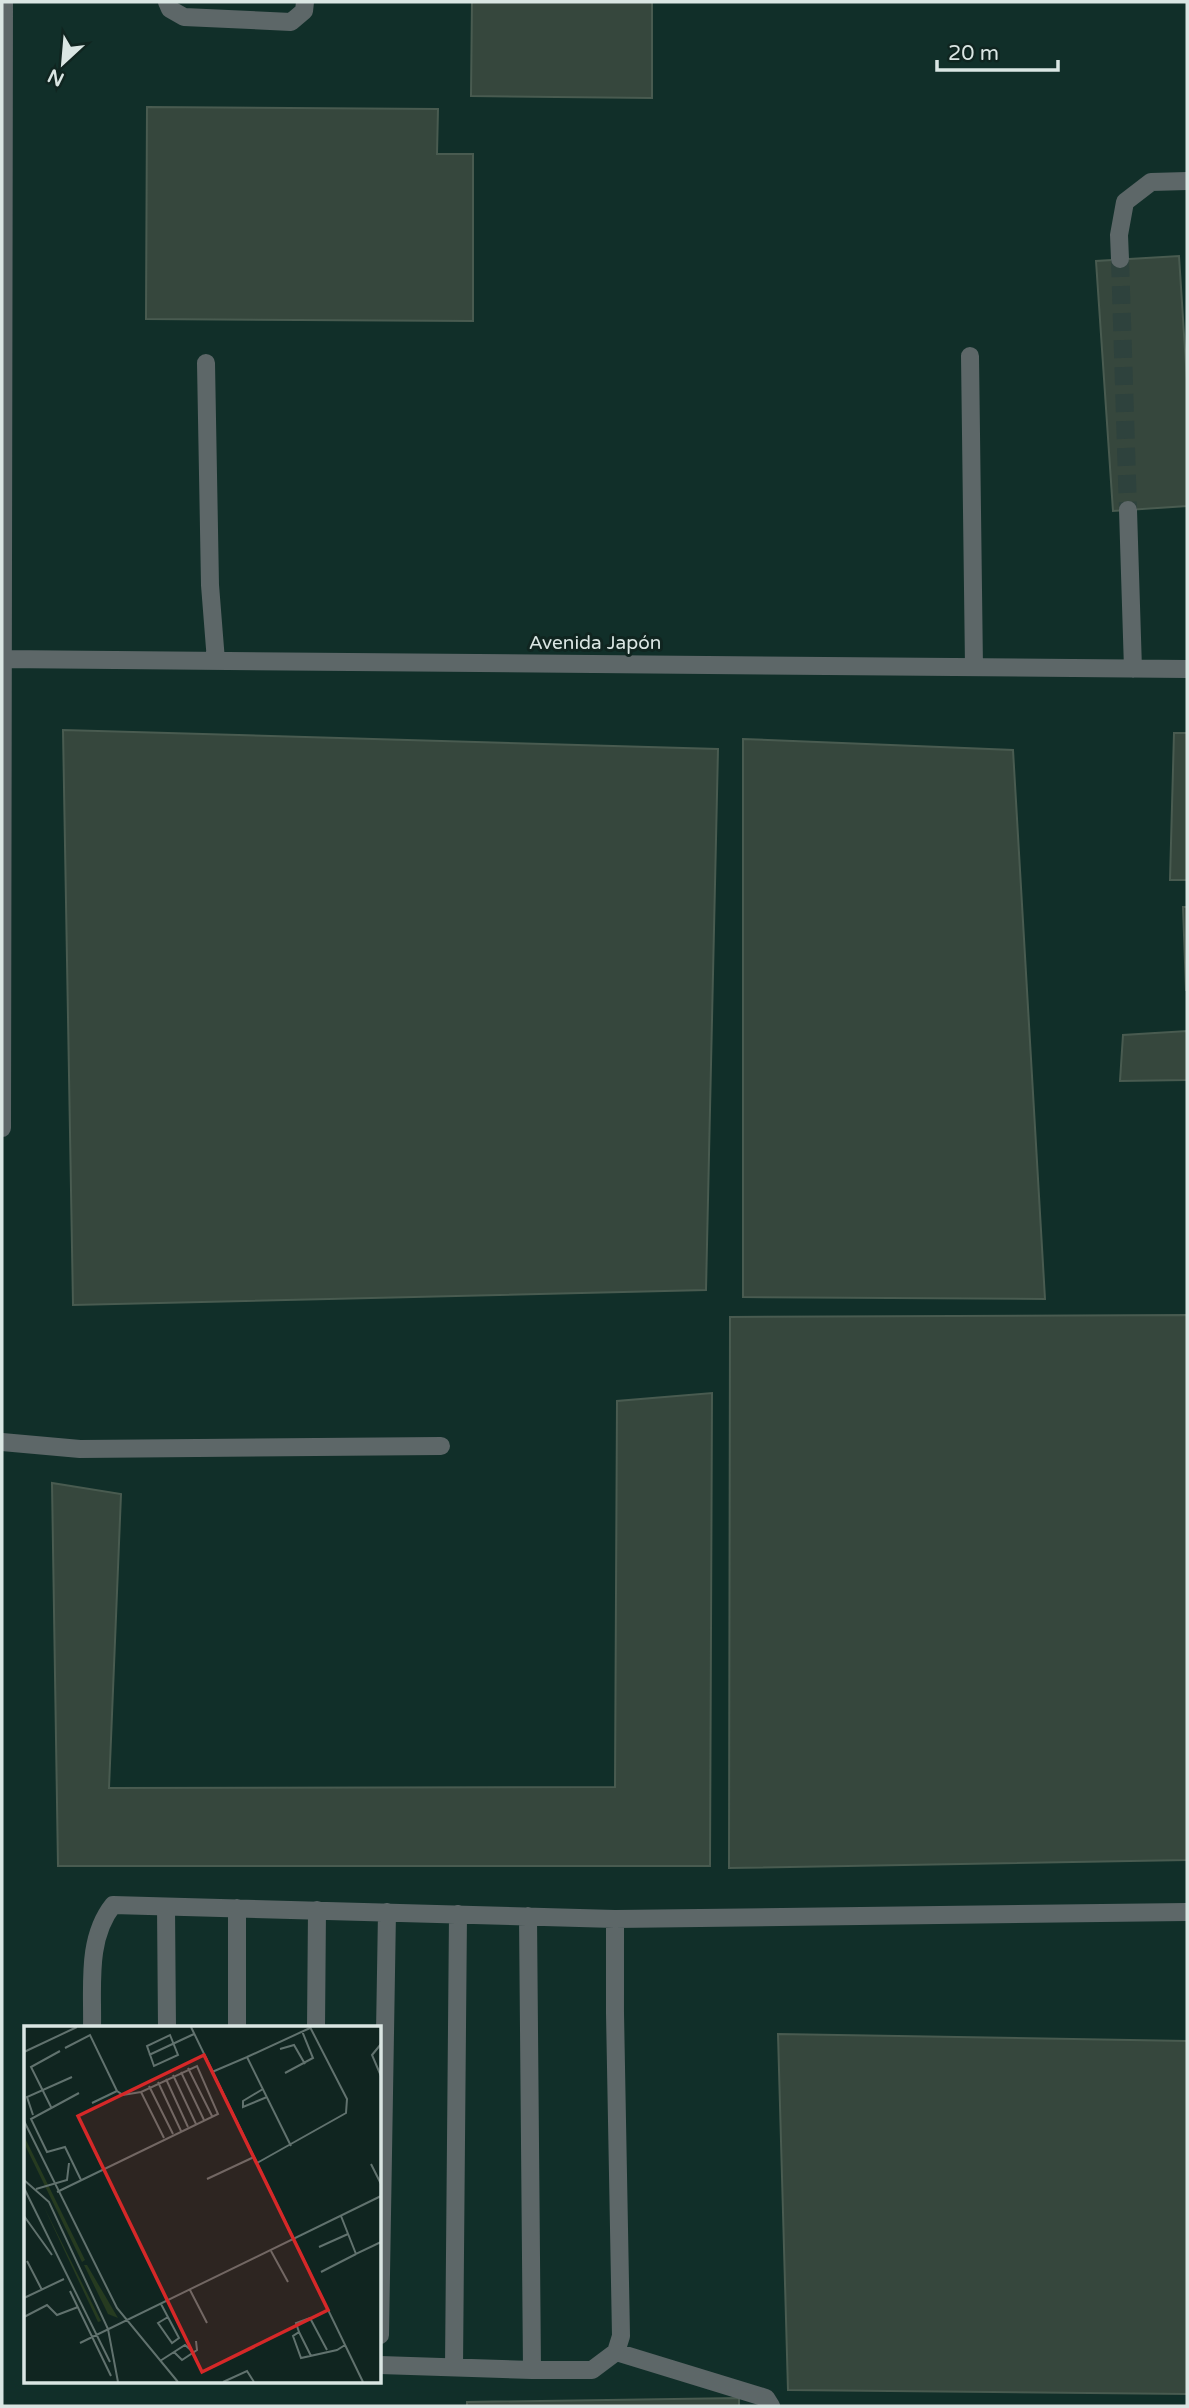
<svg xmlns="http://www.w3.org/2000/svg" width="1189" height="2408" font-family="'Varela Round',sans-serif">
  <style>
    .built { fill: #112f29; fill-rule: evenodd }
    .building { fill: #36473d; stroke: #495b50; stroke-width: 2 }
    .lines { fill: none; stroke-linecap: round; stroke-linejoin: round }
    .minor-tunnel { stroke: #2e423d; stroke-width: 18; stroke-dasharray: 18 9; stroke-linecap: butt }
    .minor { stroke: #5d6768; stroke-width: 18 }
    .labels { text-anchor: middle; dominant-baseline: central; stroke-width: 6; stroke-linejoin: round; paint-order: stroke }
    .street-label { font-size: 19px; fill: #dae6e3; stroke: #102520 }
    .inset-road { fill: none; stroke: #61726e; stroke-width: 2 }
    .view { fill: #d62828; fill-opacity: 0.15; stroke: #d62828; stroke-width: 3.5 }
    .inset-edge { fill: none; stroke: #dae6e3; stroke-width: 3.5 }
  </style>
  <rect width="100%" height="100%" fill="#102520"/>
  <path class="built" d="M2,2H1187V2406H2ZM26,2028H380V2382H26Z"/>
  <path class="building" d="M472,2H652V98L471,96Z
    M147,107L438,109L437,154H473V321L146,319Z
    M1179,256L1187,381V506L1113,511L1096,261Z
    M63,730L718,749L706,1290L73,1305Z
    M1174,733H1187V880H1170Z
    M743,739L1013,750L1045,1299L743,1297Z
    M1183,907H1187V990H1186Z
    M1187,1031V1080L1120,1081L1123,1035Z
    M1187,1315V1860L729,1868L730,1317Z
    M712,1393L710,1866H58L52,1483L121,1494L109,1788L615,1787L617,1401Z
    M778,2034L1187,2041V2394L788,2390Z
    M739,2398V2406H467V2402Z"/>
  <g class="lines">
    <path class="minor-tunnel" d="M1120,259L1128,510"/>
    <path class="minor" d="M167,2L170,9L184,17L291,22L304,11L305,2
      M1120,259L1119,235L1125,202L1151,182L1187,181
      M970,356L974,667
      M206,363L210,585L216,661
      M1128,510L1133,669
      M2,659L1187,669
      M2,1128L4,2
      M2,1442L80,1449L441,1446
      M166,1907L167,2028
      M528,1916L532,2370
      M92,2028C93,1987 86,1939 113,1905L615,1919L1187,1912
      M237,2028V1908
      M316,2028L317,1910
      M380,2335L387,1912
      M616,2352L766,2398L771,2406
      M380,2365L532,2370H592L616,2352L621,2336L615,2013V1919
      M454,2367L458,1914"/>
  </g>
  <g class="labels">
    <g class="street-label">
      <text x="595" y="643">Avenida Japón</text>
    </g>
  </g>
  <g transform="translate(24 2026)">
    <rect width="357" height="357" fill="#102520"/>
    <path d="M0,110L61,234L58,236L0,117ZM19,179L77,295L74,296ZM60,239H63L94,292L84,288Z" fill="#263b20"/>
    <path class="inset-road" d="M167,1L339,356M146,9L154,29L130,40L123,20ZM357,18L348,29L357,50M41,22L66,9L93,65L99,69L117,66M256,23L270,19L281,38M0,26L53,1M125,29L170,8M223,31L286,2M164,42L188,90M157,46L180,94M188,46L223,31L267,120M261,47L289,32L278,5M149,49L172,98M142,53L164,101M134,56L157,105M125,60L149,108M239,63L219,75V81L243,71M55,67L7,93L23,126L41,121L57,154M68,77L93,65M27,81L7,41L36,25M9,89L3,71L48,51M0,95L93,282L154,356M233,137L322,87L323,73L286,1M347,138L357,158M183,153L230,131M0,154L25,176L84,303L94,356M0,162L86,336M12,163L43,154L45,137M33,166L194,88L173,40L117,66L140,112M0,190L28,229M317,190L332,228L357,216M295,221L324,208M247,225L264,256M3,235L18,264M297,246L332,228M166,264L183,297M46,265L87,350M0,272L40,253M137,278L155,312L148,317L134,297L144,291M0,291L23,279L33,289L54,281M275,306L287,330M56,317L357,170M303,324L286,292L272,297L275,306L269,310L277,332L313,324L321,319M150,326L158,334L173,324L172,315M136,335L161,319L169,326M199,356L223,345L230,356"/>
    <path class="view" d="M180,29L304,284L178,346L54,90Z"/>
    <rect width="357" height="357" class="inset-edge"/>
  </g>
  <rect width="1189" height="2408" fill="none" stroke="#dae6e3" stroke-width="7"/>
  <g transform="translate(63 63) rotate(206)" stroke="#102520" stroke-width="5" paint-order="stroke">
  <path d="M0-5L12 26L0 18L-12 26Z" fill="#dae6e3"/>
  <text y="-10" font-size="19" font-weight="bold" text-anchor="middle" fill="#dae6e3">N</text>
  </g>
  <path d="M937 60v10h121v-10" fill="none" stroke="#dae6e3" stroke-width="3.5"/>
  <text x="948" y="60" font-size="21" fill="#dae6e3" stroke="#102520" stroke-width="5" paint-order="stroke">20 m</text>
</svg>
